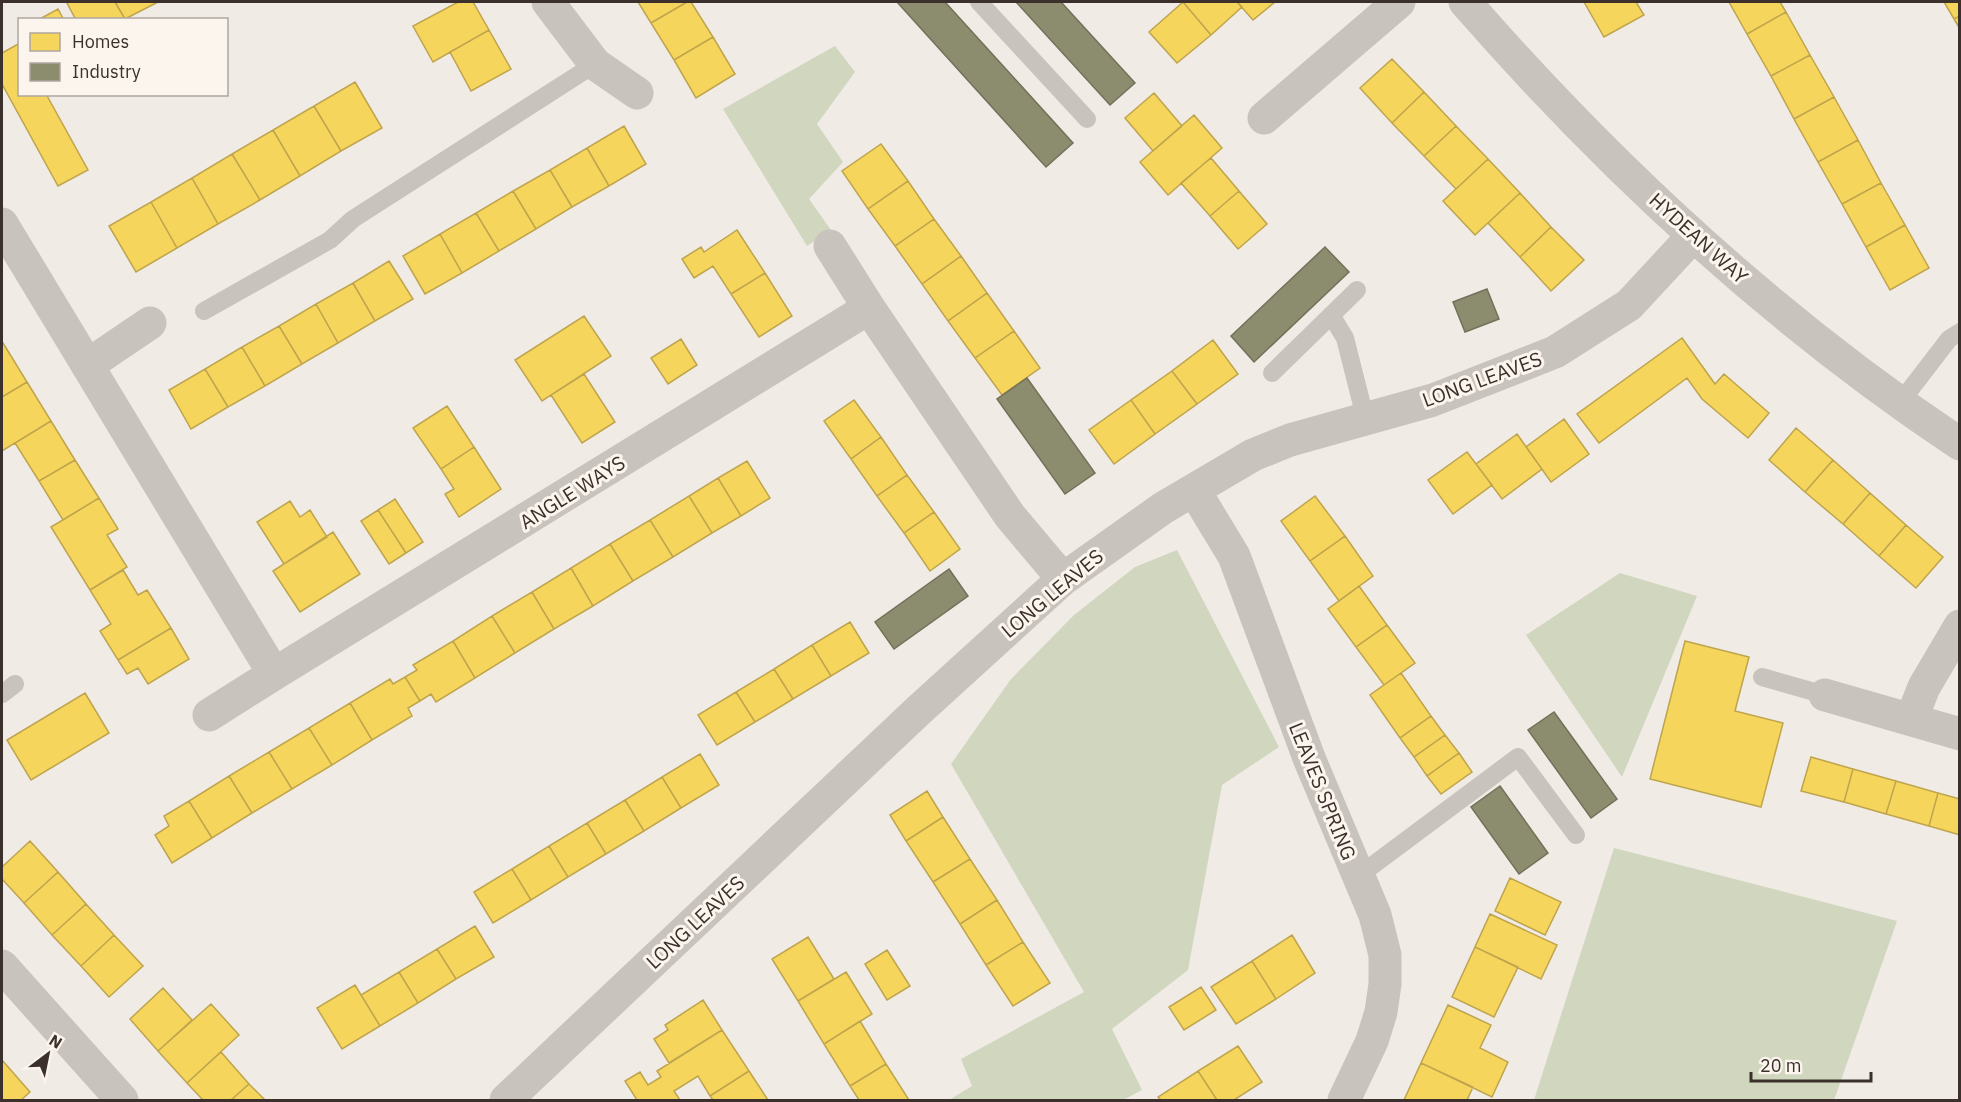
<svg xmlns="http://www.w3.org/2000/svg" width="1961" height="1102" font-family="'IBM Plex Sans',sans-serif">
  <style>
    .green { fill: #d1d6bf }
    .homes { fill: #f6d55c; stroke: #bea44d; stroke-width: 1.5 }
    .industry { fill: #8c8c6e; stroke: #74705a; stroke-width: 1.5 }
    .lines { fill: none; stroke-linecap: round; stroke-linejoin: round }
    .service { stroke: #c9c3be; stroke-width: 18 }
    .minor { stroke: #c9c3be; stroke-width: 33 }
    .tertiary { stroke: #c9c3be; stroke-width: 33 }
    .labels { text-anchor: middle; dominant-baseline: central; stroke-width: 6; stroke-linejoin: round; paint-order: stroke }
    .street-label { font-size: 20px; fill: #3b302b; stroke: #fbf5ee }
  </style>
  <rect width="100%" height="100%" fill="#f0ebe5"/>
  <path class="green" d="M835,46L855,72L817,124L843,162L809,199L831,230L807,246L723,109Z
    M1177,550L1279,747L1222,785L1188,970L1112,1029L1142,1090L1123,1100H949L972,1086L961,1059L1084,992L951,764L1011,679L1074,615L1135,567Z
    M1620,573L1697,596L1622,777L1526,635Z
    M1614,848L1897,921L1834,1100H1534Z"/>
  <path class="homes" d="M69,2H115L125,19L76,20L67,3Z
    M115,2H158L125,19Z
    M458,2H473L489,30L433,62L413,26Z
    M638,2H687L651,23Z
    M687,2H691L713,37L674,60L651,23Z
    M1183,2L1211,35L1177,63L1149,32Z
    M1183,2H1237L1242,7L1211,35Z
    M1237,2H1275L1253,20Z
    M1584,2H1636L1644,15L1604,37Z
    M1729,2H1780L1786,12L1747,34Z
    M1944,2H1960V16L1954,19Z
    M58,9L64,20H38Z
    M1786,12L1810,55L1771,76L1747,34Z
    M1960,16V29L1954,19Z
    M489,30L511,69L471,91L450,52Z
    M713,37L735,74L696,98L674,60Z
    M20,43V94H46L88,170L58,186L2,84V53Z
    M1810,55L1834,97L1794,119L1771,76Z
    M1392,59L1424,92L1392,123L1360,88Z
    M355,82L382,128L341,151L314,106Z
    M1424,92L1456,126L1424,156L1392,123Z
    M1154,93L1182,126L1153,151L1125,118Z
    M1834,97L1858,140L1818,162L1794,119Z
    M314,106L341,151L300,176L273,130Z
    M1194,115L1222,148L1168,195L1140,162Z
    M624,126L646,164L609,186L587,148Z
    M1456,126L1488,159L1456,189L1424,156Z
    M273,130L300,176L260,200L232,154Z
    M1858,140L1881,183L1842,204L1818,162Z
    M881,144L908,181L868,209L842,171Z
    M587,148L609,186L572,207L550,170Z
    M232,154L260,200L218,224L192,178Z
    M1211,158L1239,191L1210,216L1181,183Z
    M1488,159L1520,193L1475,235L1443,201Z
    M550,170L572,207L536,229L513,191Z
    M192,178L218,224L177,248L151,202Z
    M908,181L934,219L895,246L868,209Z
    M1881,183L1905,225L1866,247L1842,204Z
    M513,191L536,229L499,251L476,213Z
    M1239,191L1267,224L1238,249L1210,216Z
    M1520,193L1551,227L1520,257L1488,223Z
    M151,202L177,248L136,272L109,226Z
    M476,213L499,251L462,273L440,234Z
    M934,219L961,256L922,284L895,246Z
    M1905,225L1929,268L1890,290L1866,247Z
    M1551,227L1584,260L1551,291L1520,257Z
    M737,230L765,273L731,294L713,266L694,278L682,259L701,247L704,252Z
    M440,234L462,273L425,294L403,256Z
    M961,256L987,293L948,321L922,284Z
    M389,261L413,299L375,321L353,283Z
    M765,273L792,316L759,337L731,294Z
    M353,283L375,321L338,343L316,304Z
    M987,293L1014,331L975,358L948,321Z
    M316,304L338,343L302,364L279,326Z
    M584,316L611,356L542,401L515,360Z
    M279,326L302,364L265,386L242,347Z
    M1014,331L1040,368L1002,395L975,358Z
    M1682,338L1715,384L1724,374L1769,413L1748,438L1702,399L1687,378L1599,443L1577,414Z
    M681,339L697,365L668,384L651,358Z
    M1213,340L1238,374L1197,404L1172,371Z
    M3,343L27,382L2,397V344Z
    M242,347L265,386L228,407L205,369Z
    M205,369L228,407L191,429L169,390Z
    M1172,371L1197,404L1155,434L1131,400Z
    M584,374L615,422L582,443L551,395Z
    M27,382L51,421L2,451V397Z
    M854,400L881,437L851,459L824,421Z
    M1131,400L1155,434L1114,464L1089,430Z
    M447,406L474,447L441,469L413,428Z
    M1564,419L1589,454L1551,482L1526,447Z
    M51,421L75,460L39,481L15,443Z
    M1796,428L1833,460L1805,492L1769,460Z
    M1517,434L1542,469L1502,499L1476,464Z
    M881,437L907,475L877,496L851,459Z
    M474,447L501,489L459,517L445,494L454,489L441,469Z
    M1467,452L1492,485L1453,514L1428,480Z
    M75,460L99,498L63,520L39,481Z
    M1833,460L1870,493L1843,524L1805,492Z
    M747,461L770,498L741,516L718,478Z
    M907,475L934,512L904,533L877,496Z
    M718,478L741,516L712,533L689,496Z
    M1870,493L1906,525L1879,556L1843,524Z
    M689,496L712,533L673,557L650,520Z
    M1315,496L1345,536L1310,561L1281,521Z
    M99,498L118,529L107,535L127,567L90,590L51,527Z
    M395,499L423,542L406,553L378,510Z
    M290,501L300,517L310,510L327,537L284,564L257,522Z
    M378,510L406,553L389,564L361,521Z
    M934,512L960,549L930,571L904,533Z
    M650,520L673,557L633,581L610,544Z
    M1906,525L1943,557L1916,588L1879,556Z
    M333,532L360,574L300,612L273,571Z
    M1345,536L1373,576L1339,601L1310,561Z
    M610,544L633,581L593,606L571,568Z
    M571,568L593,606L554,629L532,592Z
    M123,570L138,595L147,590L171,628L118,660L100,631L111,624L90,590Z
    M1359,586L1387,625L1356,647L1328,609Z
    M532,592L554,629L515,653L492,616Z
    M492,616L515,653L475,678L453,641Z
    M850,622L869,653L831,676L812,645Z
    M1387,625L1415,663L1384,685L1356,647Z
    M171,628L189,659L148,684L138,668L127,674L118,660Z
    M453,641L475,678L436,702L431,694L420,701L405,677L417,670L413,665Z
    M1685,641L1749,657L1735,711L1783,723L1761,807L1650,779Z
    M812,645L831,676L793,699L774,669Z
    M774,669L793,699L755,722L736,692Z
    M1401,673L1431,716L1400,738L1370,695Z
    M405,677L420,701L408,708L412,716L372,740L350,703L390,679L393,684Z
    M736,692L755,722L717,745L698,715Z
    M85,693L109,733L31,780L7,740Z
    M350,703L372,740L332,765L309,728Z
    M1431,716L1445,735L1414,757L1400,738Z
    M309,728L332,765L292,789L269,752Z
    M1445,735L1459,753L1427,776L1414,757Z
    M269,752L292,789L252,813L229,776Z
    M1459,753L1472,772L1441,794L1427,776Z
    M700,754L719,785L681,808L662,777Z
    M1811,757L1853,769L1844,802L1801,791Z
    M1853,769L1896,781L1886,814L1844,802Z
    M229,776L252,813L212,838L189,801Z
    M662,777L681,808L644,831L625,800Z
    M1896,781L1938,793L1929,826L1886,814Z
    M927,791L943,817L906,841L890,815Z
    M1938,793L1960,799V835L1929,826Z
    M625,800L644,831L606,854L587,823Z
    M189,801L212,838L172,863L155,835L169,826L164,816Z
    M943,817L970,859L933,882L906,841Z
    M587,823L606,854L568,877L549,846Z
    M30,841L58,872L24,903L2,879V867Z
    M549,846L568,877L531,900L512,869Z
    M970,859L997,900L960,924L933,882Z
    M512,869L531,900L493,923L474,892Z
    M58,872L86,904L52,935L24,903Z
    M1510,878L1561,902L1545,935L1495,911Z
    M997,900L1023,942L986,965L960,924Z
    M86,904L114,935L81,966L52,935Z
    M1490,914L1557,945L1541,979L1475,947Z
    M475,926L494,957L456,979L437,949Z
    M114,935L143,966L109,997L81,966Z
    M1292,935L1315,973L1276,999L1252,961Z
    M808,937L834,979L798,1001L772,959Z
    M1023,942L1050,983L1013,1006L986,965Z
    M1475,947L1518,967L1494,1017L1452,997Z
    M437,949L456,979L418,1003L399,972Z
    M887,950L910,986L887,1000L865,964Z
    M1252,961L1276,999L1236,1024L1211,987Z
    M399,972L418,1003L380,1026L361,995Z
    M846,972L872,1014L824,1044L798,1001Z
    M355,985L380,1026L342,1049L317,1008Z
    M1201,987L1216,1010L1184,1030L1169,1007Z
    M163,988L192,1020L158,1051L130,1019Z
    M703,1000L722,1030L669,1063L654,1039L668,1030L665,1025Z
    M211,1004L239,1035L187,1083L158,1051Z
    M1448,1005L1491,1025L1480,1048L1508,1062L1492,1097L1421,1063Z
    M860,1021L886,1064L850,1086L824,1044Z
    M722,1030L749,1071L710,1096L698,1076L674,1091L680,1100H637L625,1081L640,1072L648,1085L661,1077L657,1071Z
    M1238,1046L1262,1082L1234,1100H1217L1198,1071Z
    M221,1052L249,1084L231,1100H203L187,1083Z
    M2,1060L30,1092L21,1100H2Z
    M1421,1063L1473,1087L1467,1100H1404Z
    M886,1064L909,1100H859L850,1086Z
    M749,1071L768,1100H713L710,1096Z
    M1198,1071L1217,1100H1161L1158,1097Z
    M249,1084L265,1100H231Z"/>
  <path class="industry" d="M897,2H945L1073,143L1046,167Z
    M1016,2H1061L1135,83L1110,105Z
    M1325,247L1349,272L1254,362L1231,336Z
    M1487,289L1499,319L1465,332L1453,302Z
    M1027,378L1095,473L1065,494L997,399Z
    M949,569L968,596L894,649L875,622Z
    M1554,712L1617,799L1591,818L1528,730Z
    M1500,786L1548,853L1519,874L1471,807Z"/>
  <g class="lines">
    <path class="service" d="M979,2L1087,119
      M204,311L330,240L353,219L595,64
      M1331,315L1345,338L1365,417
      M1272,373L1357,290
      M1899,404L1949,339L1960,332
      M1762,677L1825,695
      M2,694L15,684
      M1357,877L1518,757L1576,835"/>
    <path class="minor" d="M548,2L595,64L637,93
      M1264,118L1399,2
      M2,224L274,674L869,308L1010,516L1063,579
      M830,246L869,308
      M88,365L150,323
      M1194,490L1234,556L1309,758L1375,915L1385,955V984L1381,1012L1372,1041L1344,1100
      M1825,695L1960,734
      M209,715L274,674
      M1911,720L1924,687L1960,626
      M2,966L122,1100
      M506,1100L919,710L1063,579L1163,508L1253,455L1290,440L1433,400L1555,352L1629,305L1693,236"/>
    <path class="tertiary" d="M1465,2C1611,169 1775,321 1960,444"/>
  </g>
  <g class="labels">
    <g class="street-label">
      <text transform="translate(1699 238) rotate(42)">HYDEAN WAY</text>
      <text transform="translate(1482 379) rotate(-20)">LONG LEAVES</text>
      <text transform="translate(572 492) rotate(-32)">ANGLE WAYS</text>
      <text transform="translate(1052 593) rotate(-40)">LONG LEAVES</text>
      <text transform="translate(1323 791) rotate(68)">LEAVES SPRING</text>
      <text transform="translate(695 922) rotate(-43)">LONG LEAVES</text>
    </g>
  </g>
  <rect width="1961" height="1102" fill="none" stroke="#3b302b" stroke-width="6"/>
  <rect x="18" y="18" width="210" height="78" fill="#fbf5ee" stroke="#aea6a0" stroke-width="1.5"/>
  <rect x="30" y="33" width="30" height="18" fill="#f6d55c" stroke="#aea6a0" stroke-width="1.5"/>
  <text x="72" y="48" font-size="18" fill="#3b302b">Homes</text>
  <rect x="30" y="63" width="30" height="18" fill="#8c8c6e" stroke="#aea6a0" stroke-width="1.5"/>
  <text x="72" y="78" font-size="18" fill="#3b302b">Industry</text>
  <g transform="translate(48 1054) rotate(32)" stroke="#fbf5ee" stroke-width="4.5" paint-order="stroke">
  <path d="M0-4.5L10 22L0 15L-10 22Z" fill="#3b302b"/>
  <text y="-9" font-size="16" font-weight="bold" text-anchor="middle" fill="#3b302b">N</text>
  </g>
  <path d="M1751 1072v9h120v-9" fill="none" stroke="#3b302b" stroke-width="3"/>
  <text x="1760" y="1072" font-size="18" fill="#3b302b" stroke="#fbf5ee" stroke-width="4.5" paint-order="stroke">20 m</text>
</svg>
